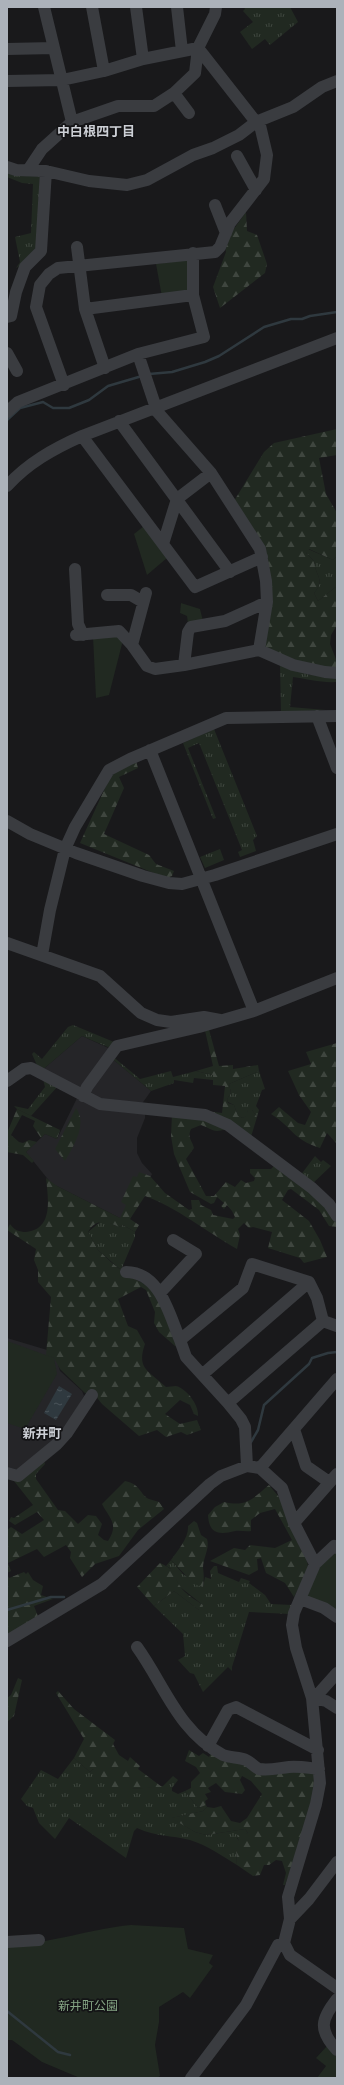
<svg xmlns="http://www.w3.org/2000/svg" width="344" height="2085" font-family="Ubuntu,'Noto Sans JP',sans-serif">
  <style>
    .built { fill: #252528 }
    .grass { fill: url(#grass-tufts) }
    .forest { fill: url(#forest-firs) }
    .park { fill: #212921 }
    .water { fill: url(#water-ripples) }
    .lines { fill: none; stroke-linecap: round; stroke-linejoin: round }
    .stream { stroke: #2f393f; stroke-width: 2.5 }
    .minor { stroke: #3a3c40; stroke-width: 12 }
    .labels { text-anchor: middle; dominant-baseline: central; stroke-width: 3.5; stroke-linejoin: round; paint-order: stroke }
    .park-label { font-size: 12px; fill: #85a484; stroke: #141416 }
    .neighbourhood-label { font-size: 13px; font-weight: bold; fill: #cdd0d6; stroke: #141416 }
  </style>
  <defs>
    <pattern id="grass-tufts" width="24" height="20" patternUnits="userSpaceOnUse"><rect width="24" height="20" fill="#212921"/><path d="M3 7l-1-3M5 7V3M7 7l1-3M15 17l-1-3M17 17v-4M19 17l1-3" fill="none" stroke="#3f463f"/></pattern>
    <pattern id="forest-firs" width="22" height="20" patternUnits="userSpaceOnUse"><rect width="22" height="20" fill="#212921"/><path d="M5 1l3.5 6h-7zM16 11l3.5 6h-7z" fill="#3f463f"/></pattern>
    <pattern id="water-ripples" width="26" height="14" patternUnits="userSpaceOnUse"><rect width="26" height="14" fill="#2f393f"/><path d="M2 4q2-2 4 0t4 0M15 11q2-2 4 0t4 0" fill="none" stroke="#4a5359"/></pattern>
  </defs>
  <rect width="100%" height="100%" fill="#19191b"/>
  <path class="built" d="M82,1036L115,1051L110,1057L151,1091L141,1105L145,1112V1118L137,1138V1153L142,1163L152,1174L130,1219L120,1218L51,1183L26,1152L45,1134L57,1139L80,1092L40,1072Z
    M7,1338L54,1352L60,1371L82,1391L84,1396L64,1432L19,1470L7,1467Z"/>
  <path class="grass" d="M244,7H290L298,22L270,45L265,39L252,49L240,32L253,22L243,11L245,9Z
    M7,170L40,173L37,247L21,265L16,268L20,262L15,237L31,233L33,184L22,183L7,177Z
    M308,549L333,560L337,556V586L318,601L314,593C326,579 315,576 314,561L306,553Z
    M280,665L310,675L337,676V682C321,683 308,679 293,677L290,707L326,710L281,712Z
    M214,729L257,836L253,840L256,851L240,857L238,852L242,850L199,743L188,748L216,818L213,819L183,743Z
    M220,849L224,860L205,868L200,857Z
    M73,1025L114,1042L110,1048L82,1036L40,1072L32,1054L34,1052L42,1059L68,1027Z
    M111,1055L140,1079L171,1071L173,1077L196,1071L213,1075V1080L194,1078L193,1083L174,1080V1083L151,1091L110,1057Z
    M259,1071L265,1089L262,1090L256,1106L259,1110L257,1117L252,1110H248L247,1116L243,1118L238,1116L234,1105L228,1102L227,1099L231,1093L229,1084Z
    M43,1079L58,1086L31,1116L17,1109L14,1106L28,1109L45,1087Z
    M315,1156L321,1162L323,1160L331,1166L311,1185L300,1176Z
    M100,1222H108L119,1227L123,1225L135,1232V1237L121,1270L98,1250L88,1232Z
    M171,1560L183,1574L203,1587L205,1577L211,1579L210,1571L214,1566H217L218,1573L239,1582L241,1578L250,1581L249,1583L265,1595L271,1604L292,1605L290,1614L249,1612L232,1667V1671L228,1667L203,1692L194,1674L190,1673L178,1660L185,1656L183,1634L154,1606L174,1591L199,1610L203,1605L180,1587L170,1568L166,1566Z
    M74,1758L90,1772L93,1769L133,1789L163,1786L173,1776L178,1780L172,1788V1791L178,1794L185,1791L198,1808L206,1805L207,1807L203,1811L172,1818L195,1832L206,1835L245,1829L248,1833L237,1838L240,1842L236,1850L237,1865C222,1856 207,1845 190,1840C171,1835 157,1837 137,1828L134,1831L126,1858L69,1818L55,1839L39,1823L33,1808L27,1806L21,1799L41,1770L58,1779Z"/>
  <path class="forest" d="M246,212L247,231L257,235L267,264L265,273L220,308L213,287L226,252L224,243Z
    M337,429V455L319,458L326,494L337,513V556L333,560L309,549L306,553L314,561C315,576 326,579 314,593L318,601L337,586V625L331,635L330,644L337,662V669H321L264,649L270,588L234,501L264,452L274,443Z
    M136,761L138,768L119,777L124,788L104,834L149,855L156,864L174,871L172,876L166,878L80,843L110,777L122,767Z
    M204,1026H208L219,1066L233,1065V1069L258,1065L259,1071L229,1084L231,1093L227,1099L228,1103L234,1105L238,1116L243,1118L246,1116L248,1110H252L257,1117L251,1137L206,1111L222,1113L225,1086L213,1085V1075L196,1071L213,1066Z
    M337,1043V1144L327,1133L320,1148C292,1139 292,1127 271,1114L279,1107L298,1123L305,1125L311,1112L299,1095L288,1071L311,1064L306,1052Z
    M76,1108C88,1124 73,1147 65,1161L55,1149Z
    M17,1109L60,1130L57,1139L45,1134L41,1138L33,1126L35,1121L22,1115L11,1135L19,1142L23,1143L29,1140L37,1142L26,1152L34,1161L32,1163L23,1155L7,1152V1133Z
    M172,1114L204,1117L225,1129C214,1134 210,1128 201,1125L191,1129C187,1138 192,1140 194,1148L186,1159L206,1196H214L226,1182L235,1187L241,1180L246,1183L254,1181L255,1178L250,1173V1169H271L275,1165C290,1176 337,1208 337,1227L329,1226L319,1210L291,1189L288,1190L282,1200L309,1221L320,1240L327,1257L304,1263L300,1258L268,1248L272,1232L253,1227L249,1228L244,1223L238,1229L240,1235L237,1249C207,1232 176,1207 145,1196L130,1219L139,1225L135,1232L123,1225L119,1227C107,1221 96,1218 88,1232L98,1250L111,1262L127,1275L154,1289L178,1347L175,1346L159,1332L154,1323L155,1312L146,1290L141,1287L118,1299L128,1326L137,1330L145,1344C136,1369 149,1371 166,1387C169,1387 173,1386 176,1386C187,1389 199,1405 198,1416L194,1414L190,1405L180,1400L165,1414L180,1424L197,1420L201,1430L187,1435L181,1432L166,1437L157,1430L139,1436L102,1404L94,1394L85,1393L60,1369L54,1358L46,1355L51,1297L38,1282V1270L34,1260L36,1249L7,1230L10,1224C14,1230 19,1232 26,1232C54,1229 48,1198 46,1178L57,1186L120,1218L126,1205L121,1202L133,1176L137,1177L139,1172L150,1176L165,1193L189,1210L192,1209L191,1200H199L201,1205L211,1210L213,1215L233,1219L235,1217L232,1211L227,1205L224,1209L221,1206L224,1203L217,1197L214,1203L211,1204L190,1192L174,1154L171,1136Z
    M44,1461L45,1464L36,1474V1479L58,1510L65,1511L78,1524L88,1515L96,1516L102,1524L98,1535L104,1540L108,1541C119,1524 110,1519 102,1504L125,1481C141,1484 140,1495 149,1499C152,1500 156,1501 159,1502L164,1509L138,1530L119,1556L95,1564L82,1577L70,1558L71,1552L66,1545L44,1557L37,1549L8,1563L11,1571L7,1573V1530L11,1527L22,1534L44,1520L37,1512L15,1525L9,1521L11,1517L14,1518L33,1505L14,1481Z
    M269,1485L279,1497L307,1556L308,1569L294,1597L285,1583L266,1573L261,1558L257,1559L258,1570L249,1575L210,1561L234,1548L245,1550L250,1545L275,1548L292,1540L275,1509L260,1513L251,1520V1531C246,1532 240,1530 235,1531C219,1535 209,1534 208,1515L215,1507L224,1502C247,1507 252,1499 269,1485Z
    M194,1521L197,1523L201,1535L207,1539C210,1549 203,1557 203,1568C204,1575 204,1580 203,1587L194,1584L171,1560C178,1550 189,1538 188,1526Z
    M160,1563C179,1572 171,1572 180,1586C185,1594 196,1600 203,1605L202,1610H199L174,1591L154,1606L137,1587Z
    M24,1572L26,1574L28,1572L33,1580L43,1586L41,1595L53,1599L34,1606L39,1619L7,1635V1574L9,1578Z
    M18,1678L22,1680L14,1716L7,1722V1698L11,1695Z
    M58,1691L74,1709L115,1740L113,1744L119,1755L128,1761L130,1757L140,1766L138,1769L162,1787L115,1790L93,1769L90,1772L74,1758L84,1739L56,1693Z
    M189,1750L199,1756L203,1753L209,1757L212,1751L221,1756L314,1773C315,1812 298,1850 285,1885H283L286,1873L282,1861L276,1860L269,1865H264L260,1875L253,1876L237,1865L236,1849L239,1842L237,1835L248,1833L245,1829L206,1835L195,1832L171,1818L203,1811L207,1807L214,1808L221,1806L231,1821L240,1823L247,1818L262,1794L251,1781L242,1776L240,1780L245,1790L242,1794L225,1792L216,1783L208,1788L211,1792L205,1794L208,1799L205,1801L206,1805L198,1808L185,1791L191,1788V1782L200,1773L196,1767L185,1761Z"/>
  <path class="park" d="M187,260L190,262L189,291L162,297L156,264Z
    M144,526L167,558L147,575L134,534Z
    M181,603L200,609L203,621L188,624L187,616L180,613Z
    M118,633L123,640L109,695L96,698L93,637Z
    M7,1341L54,1358L57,1374L25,1429L7,1423Z
    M337,1551V1612L305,1598L317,1566Z
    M131,1925L184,1928L188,1949L213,1955L209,1963L213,1966L190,1998L183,1992L159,2007V2022L155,2045L160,2076L157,2078H80L42,2062L12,2040H7V1945C50,1944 89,1929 131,1925Z
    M327,2046L337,2057V2078H317L326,2066L316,2058Z"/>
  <path class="water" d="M59,1386L72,1394L56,1420L44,1413Z"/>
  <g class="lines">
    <path class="stream" d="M149,374L172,372L205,362L219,356L264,327L291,319H302L310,316L337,312
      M7,420L20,408L43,402L53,408H69L89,400L108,386L142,376
      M251,1442L258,1430L264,1405L309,1364L312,1358L328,1353L337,1352
      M7,1610L51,1597H64
      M7,2011L58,2052L70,2055"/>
    <path class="minor" d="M44,7L72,122
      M92,7L104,71
      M136,7L143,59
      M177,7L182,51
      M7,49L54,48
      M7,81L62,80L104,71L143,59L198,48L256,122
      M174,93L189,113
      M237,156L256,190
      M7,167L16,170L46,171L89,181L127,185L147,180L193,155L213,148L239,135L256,122L293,107L322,87L337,81
      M28,170L42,149L72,122L118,106H154L174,93L195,73L198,48L215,14L216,7
      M215,205L226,233
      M77,247L85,309L105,368
      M85,309L193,295
      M7,317L11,316L16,292L25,267L41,251L46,171
      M7,353L17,371
      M138,354L156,408
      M64,385L36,307L40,285L49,274L58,268L215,252L220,247L230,223L264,179L267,155L259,121
      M154,408L211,473L260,549L266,581L267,602L259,650
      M7,412L18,402L138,354L204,337L193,295V253
      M119,421L230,572
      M82,436L195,587L262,557
      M7,486C28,463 53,449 82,436L337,338
      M163,544L177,499L211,473
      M75,569L78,624L83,635
      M146,593L132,645L147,666L155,669L184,665L259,650L293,665L325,672L337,673
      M107,595H131L143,602
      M76,635L119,631L132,645
      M184,665L188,632L191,627L225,621L267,602
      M317,716L337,768
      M150,750L254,1011
      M7,821L30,834L76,853L143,876L169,883L182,884L215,875L337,834
      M7,943L100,976L141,1013L157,1020L171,1022L204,1017L220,1020
      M42,955L50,910L65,849L75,827L109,770L130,759L226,718L337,716
      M7,1081L24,1069L31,1068L100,1104L205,1115L228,1125L312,1188L329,1204L337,1216
      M83,1096L87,1087L117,1046L199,1027L254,1011L337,978
      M126,1272C160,1272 169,1314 180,1340
      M160,1293L196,1254L173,1240
      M203,1374L309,1282
      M228,1403L323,1321
      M294,1429L306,1466L329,1482
      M247,1466L245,1427L241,1419L228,1403L186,1357L180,1340L243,1288L252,1264L309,1282L317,1298L323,1321L337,1326
      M260,1468L337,1379
      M7,1473L18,1476L57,1444L67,1433L92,1395
      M294,1523L337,1474
      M315,1564L334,1546L337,1548
      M300,1599L324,1608L337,1617
      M7,1641L102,1584L210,1484L221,1476L247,1466L260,1468L282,1488L294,1523L315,1564L294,1613L292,1625L296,1648L312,1698L320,1783L316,1804L288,1897L290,1919L284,1943L290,1955L337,1988
      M137,1647C165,1686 178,1731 223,1755C230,1758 239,1757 246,1760C251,1762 254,1767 259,1769C269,1771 279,1768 289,1767C298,1766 309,1768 319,1769
      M312,1698L320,1692L337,1673
      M312,1698L326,1701L337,1708
      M208,1746L228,1710L236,1707L318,1750
      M290,1919L309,1899L337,1862
      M7,1942L39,1940
      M337,1999C321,2019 318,2030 337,2050
      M191,2078L246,2005L278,1945L284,1943"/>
  </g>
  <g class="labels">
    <g class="park-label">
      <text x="88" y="2005">新井町公園</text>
    </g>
    <g class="neighbourhood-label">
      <text x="96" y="131">中白根四丁目</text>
      <text x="42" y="1433">新井町</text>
    </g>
  </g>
  <rect width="344" height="2085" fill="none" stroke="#acb2ba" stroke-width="16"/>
</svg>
